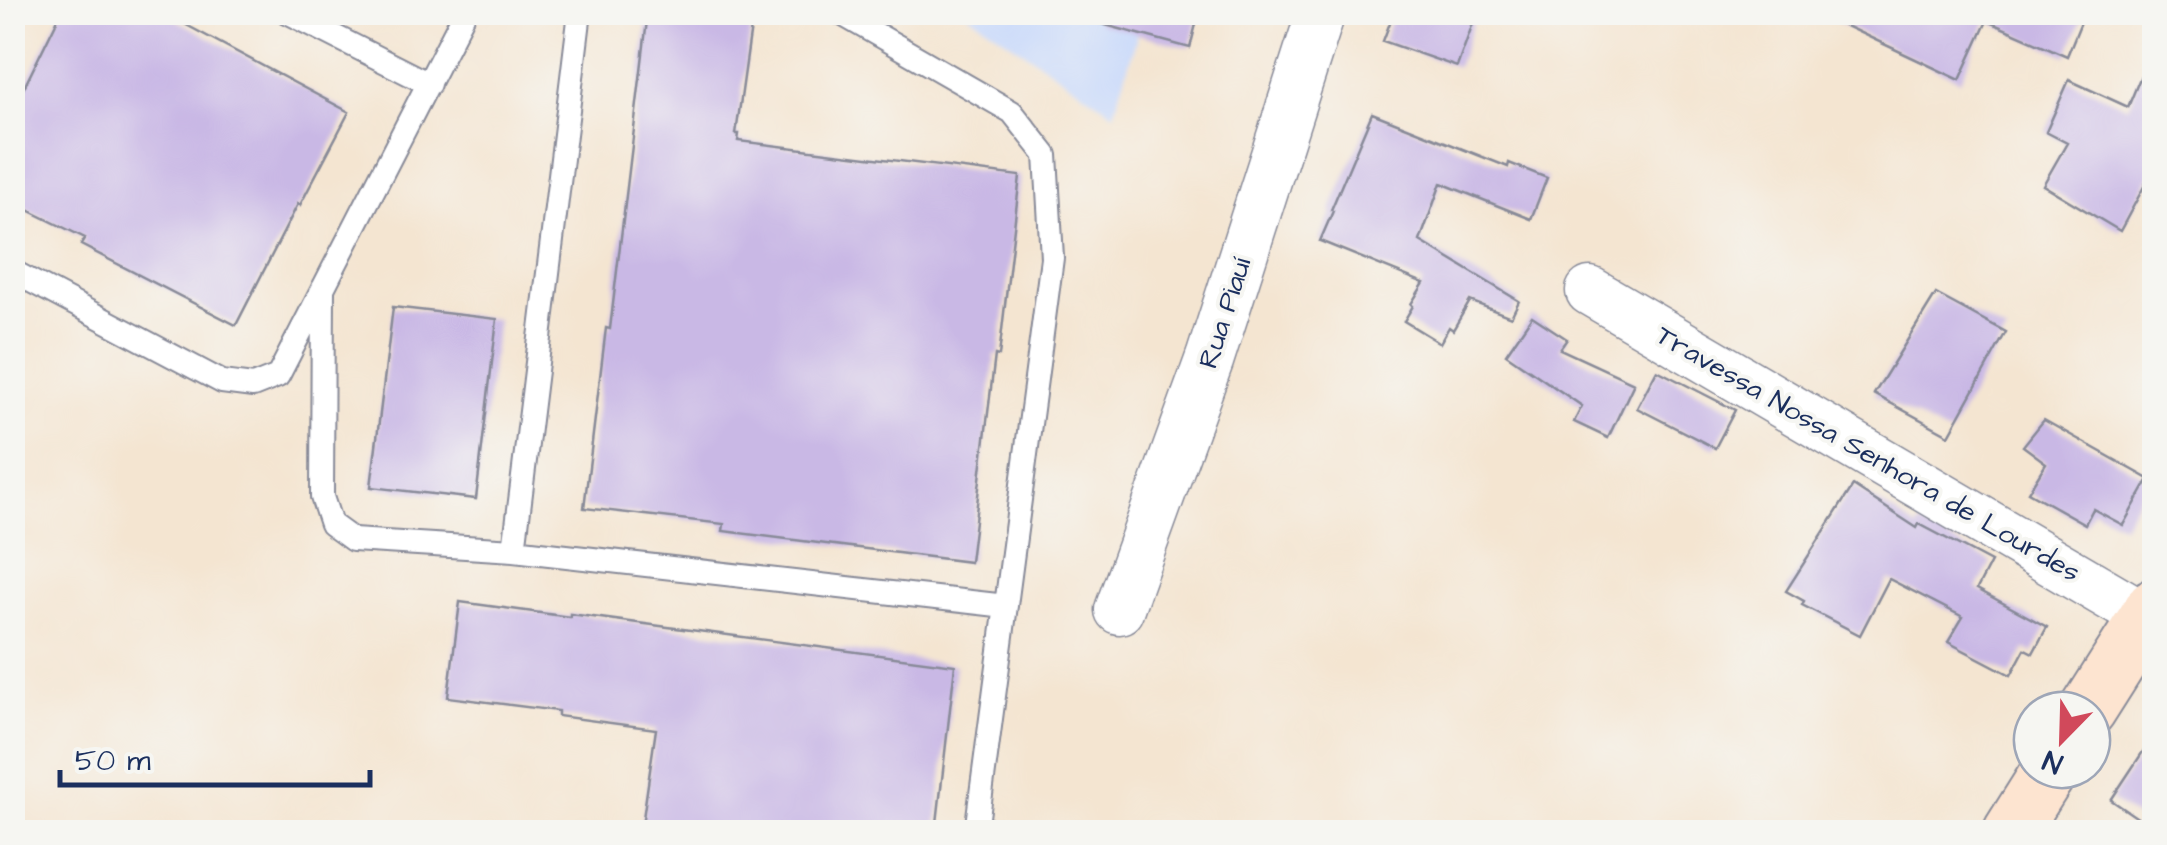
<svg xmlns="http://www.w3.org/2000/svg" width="2167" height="845" font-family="'Architects Daughter',sans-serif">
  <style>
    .built { fill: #ccdbfa }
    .building { fill: #c9b8e5 }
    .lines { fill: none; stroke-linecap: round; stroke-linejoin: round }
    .lane-casing { stroke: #888a98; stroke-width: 26 }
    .street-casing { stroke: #888a98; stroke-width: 51 }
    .secondary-casing { stroke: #888a98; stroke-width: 59 }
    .lane { stroke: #fff; stroke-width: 22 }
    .street { stroke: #fff; stroke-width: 48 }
    .secondary { stroke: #fde4d0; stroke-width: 55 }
    .labels { text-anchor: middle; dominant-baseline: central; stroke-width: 8; stroke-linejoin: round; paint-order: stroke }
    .street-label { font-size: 28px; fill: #1b2f5e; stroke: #f6f6f2 }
  </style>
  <rect width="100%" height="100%" fill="#f6f6f2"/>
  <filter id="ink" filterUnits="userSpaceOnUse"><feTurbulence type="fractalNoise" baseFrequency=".01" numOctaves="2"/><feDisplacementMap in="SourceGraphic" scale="20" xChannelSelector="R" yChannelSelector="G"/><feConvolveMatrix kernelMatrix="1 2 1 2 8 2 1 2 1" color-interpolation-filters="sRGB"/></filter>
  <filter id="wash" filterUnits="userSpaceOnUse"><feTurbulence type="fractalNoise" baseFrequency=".0048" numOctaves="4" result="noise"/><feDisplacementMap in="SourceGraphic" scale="40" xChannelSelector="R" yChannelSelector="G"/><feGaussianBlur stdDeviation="2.25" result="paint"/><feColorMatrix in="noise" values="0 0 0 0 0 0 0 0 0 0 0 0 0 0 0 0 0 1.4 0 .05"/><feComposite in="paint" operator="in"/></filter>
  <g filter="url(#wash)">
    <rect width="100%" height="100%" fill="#f4e5d1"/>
    <path class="built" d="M967,13H1144L1114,113Z"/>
    <g id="blocks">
      <path class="building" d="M61,12H162L349,112L300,205L298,204L236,325L81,245L85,238L12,202V112Z
        M648,12H697L752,20L736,134H739L738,141L1020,176L999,356L995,355L970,562L723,531L724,524L584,508L606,328L610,329Z
        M1099,12H1199L1190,48L1098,23Z
        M1394,12H1477L1457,67L1383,41Z
        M1816,12H2085L2067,56L1987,21L1960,80Z
        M2154,44V168L2120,231L2043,185L2067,143L2046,132L2069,80L2128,107Z
        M1372,113L1508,167L1509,163L1547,178L1531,219L1441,183L1420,241L1519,301L1511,317L1470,301L1453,330L1449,327L1440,343L1404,321L1413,306L1411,304L1424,283L1320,241L1333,211L1331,210Z
        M1936,294L2006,332L1949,435L1874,394Z
        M393,307L497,319L476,499L371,487Z
        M1532,316L1567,339L1560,349L1634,383L1608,438L1574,422L1582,406L1506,354Z
        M1657,370L1735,410L1715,448L1637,408Z
        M2044,420L2149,479L2123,525L2093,509L2085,524L2028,492L2046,463L2023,446Z
        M1853,486L1917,528L1919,524L1991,562L1977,589L2047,627L2033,653L2025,649L2011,675L1948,642L1963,617L1889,579L1860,635L1802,605L1804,601L1786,591Z
        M460,602L570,617V614L955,665L936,832H641L656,729L558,716V711L448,697Z
        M2154,735V800L2142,821L2111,800Z"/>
    </g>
  </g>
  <g filter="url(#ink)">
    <use href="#blocks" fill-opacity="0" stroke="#888a98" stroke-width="2.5"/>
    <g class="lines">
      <g class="lane-casing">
        <path id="lane" d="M287,12L429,84
          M838,12L1012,112L1046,155L1052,258L976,832
          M12,271L222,382L253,386L278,376L465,12
          M323,288L322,497L331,524L353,540L514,550L1006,606
          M514,550L580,12"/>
      </g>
      <g class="street-casing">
        <path id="street" d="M1590,291L2146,617
          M1119,610L1210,358L1321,12"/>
      </g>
      <g class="secondary-casing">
        <path id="secondary" d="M2088,710L2154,606
          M2011,832L2050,770"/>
      </g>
      <use href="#lane" class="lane"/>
      <use href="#street" class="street"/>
      <use href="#secondary" class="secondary"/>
    </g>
  </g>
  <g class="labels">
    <g class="street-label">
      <text transform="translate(1225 313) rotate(-72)">Rua Piauí</text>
      <text transform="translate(1868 454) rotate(30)">Travessa Nossa Senhora de Lourdes</text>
    </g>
  </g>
  <rect width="2167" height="845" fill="none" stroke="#f6f6f2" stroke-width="50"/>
  <g transform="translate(2062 740) rotate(203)"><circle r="48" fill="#f6f6f2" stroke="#9ea6b7" stroke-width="2.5"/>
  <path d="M0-8L18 38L0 25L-18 38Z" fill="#d1495b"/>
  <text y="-15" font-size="28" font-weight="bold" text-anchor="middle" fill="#1b2f5e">N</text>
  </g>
  <path d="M60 770v15h310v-15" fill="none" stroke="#1b2f5e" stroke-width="5"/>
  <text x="75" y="770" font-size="30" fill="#1b2f5e" stroke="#f6f6f2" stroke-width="8" paint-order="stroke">50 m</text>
</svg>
